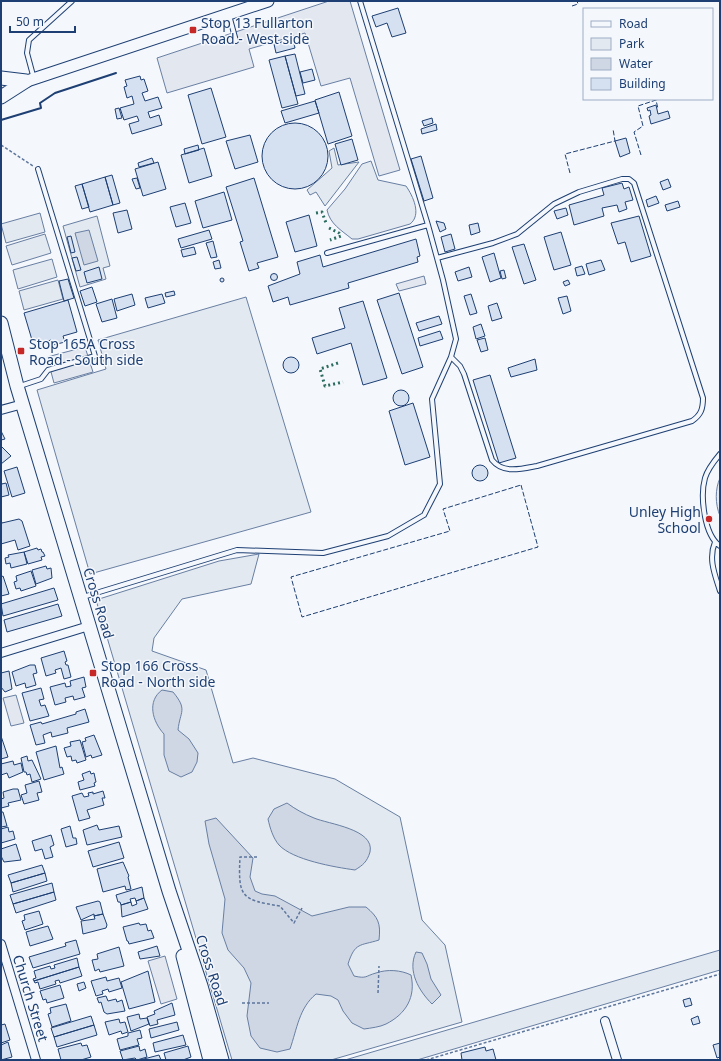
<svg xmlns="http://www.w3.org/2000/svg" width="721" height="1061" font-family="'Noto Sans',sans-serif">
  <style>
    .green { fill: #e3e9f0; stroke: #687fa3 }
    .parking { fill: #e3e8f0; stroke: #687fa3 }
    .water { fill: #cfd7e4; stroke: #687fa3 }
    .building { fill: #d5e0f0; stroke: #1d3f73 }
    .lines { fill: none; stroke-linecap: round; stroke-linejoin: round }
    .service-casing { stroke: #1d3f73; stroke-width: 6 }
    .minor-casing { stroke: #1d3f73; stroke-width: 10 }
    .secondary-casing { stroke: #1d3f73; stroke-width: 13 }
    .trunk-casing { stroke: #1d3f73; stroke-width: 15 }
    .path { stroke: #5e769c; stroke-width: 1.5; stroke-dasharray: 3 2; stroke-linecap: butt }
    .service { stroke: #f4f7fb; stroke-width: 4 }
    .minor { stroke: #f4f7fb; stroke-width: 8 }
    .secondary { stroke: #f4f7fb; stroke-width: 11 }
    .trunk { stroke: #f4f7fb; stroke-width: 13 }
    .hedge { stroke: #2c6c60; stroke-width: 3; stroke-dasharray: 2 3; stroke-linecap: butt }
    .fence { stroke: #1d3f73; stroke-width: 1; stroke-dasharray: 5 2; stroke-linecap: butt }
    .wall { stroke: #1d3f73; stroke-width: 2 }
    .poi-dot { fill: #c62828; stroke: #f4f7fb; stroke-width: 1.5 }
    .labels { text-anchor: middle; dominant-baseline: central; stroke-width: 3; stroke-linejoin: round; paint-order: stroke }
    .poi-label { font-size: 14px; fill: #1d3f73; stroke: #f4f7fb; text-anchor: start }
    .street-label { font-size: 14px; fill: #1d3f73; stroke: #f4f7fb }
  </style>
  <rect width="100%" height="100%" fill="#f4f7fb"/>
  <path class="green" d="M334,148L338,165L359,162L325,206L316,192L310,195L307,190L332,168L329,151Z
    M371,161L378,180L406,186C413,196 422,215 410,224L358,239H352C341,230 330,224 327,210L345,189L362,164Z
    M40,213L45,232L6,243L1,224Z
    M97,216L110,266L103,268L106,279L80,287L63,226Z
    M45,234L51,253L12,265L6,246Z
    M52,259L57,277L18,289L13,270Z
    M58,280L63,299L24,310L19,291Z
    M246,297L311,512L90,574L37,390L106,369L98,340Z
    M720,478V516C715,504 715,489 720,478Z
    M259,554L251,584L182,599L154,638L152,651L206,670L233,763L253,758L335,779L400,817L422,920L445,945L462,1022L331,1060H232L96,600L219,561Z
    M720,950V970L417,1060H345Z"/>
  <path class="parking" d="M329,1H350L400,170L379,176L350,78L321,86L305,33L249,49L254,67L167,93L157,58Z
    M424,276L426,284L399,291L396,284Z
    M85,347L93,372L54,383L47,357Z
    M16,695L24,723L11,726L3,698Z
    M165,956L177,999L161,1004L148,961Z"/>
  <path class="water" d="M89,230L98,261L84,265L75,233Z
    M162,690L173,692C188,710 180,711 178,730L189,739L198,753L197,762L192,772L181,777L169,771L164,755V734C152,721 147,701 162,690Z
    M287,803C295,809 304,814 314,818C328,824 375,829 370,852C367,862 363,865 355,870C334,867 293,860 279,845C273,838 270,828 268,819L274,809Z
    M216,818L253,858L250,877L255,891L262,894L275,896L312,916L349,907H366C378,917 381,923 379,940C360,946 355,942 348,964L354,976C367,979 365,976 376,973C387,969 401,970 411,975C416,997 406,1014 386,1024C380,1027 371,1028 364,1029L352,1023L343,1011L338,1000L331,996L316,994C299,1008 297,1029 290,1049L277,1052L260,1048L251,1036L247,1016L251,983L244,968L228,950L222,933L225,899L209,844L205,821Z
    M416,952L422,953L427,964L431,979L441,995L432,1004C419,991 407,971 416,952Z"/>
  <path class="building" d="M398,8L406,33L392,37L387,23L376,27L372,16Z
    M293,39L295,48L276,53L274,44Z
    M295,54L305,94L296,96L285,56Z
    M285,56L298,104L282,108L269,60Z
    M312,69L315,80L303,83L300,72Z
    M140,76L141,80L144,79L148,91L142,93L145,101L158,97L162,108L148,112L150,118L159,115L162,125L132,134L129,124L139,121L137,116L124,120L120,108L134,104L132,96L127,98L124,87L127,86L125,80Z
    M211,88L226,137L202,144L188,95Z
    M339,92L352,136L328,144L315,100Z
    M315,101L319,113L285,123L281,111Z
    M656,105L658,114L668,111L670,118L651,124L649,116L651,115L650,110L648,111L647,108Z
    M119,108L122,118L117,119L115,109Z
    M432,118L433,123L424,126L422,121Z
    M262 156a33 33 0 1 1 66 0a33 33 0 1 1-66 0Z
    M436,124L437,130L422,134L421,129Z
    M250,135L258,162L235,169L226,141Z
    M626,138L630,153L620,157L615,141Z
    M352,139L358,160L341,165L335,144Z
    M198,145L199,150L185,154L184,149Z
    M204,148L212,176L189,183L181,155Z
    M421,156L433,198L424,201L411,159Z
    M152,158L154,163L139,167L138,163Z
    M158,162L166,189L143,196L135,169Z
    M112,175L120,203L113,205L105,177Z
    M105,177L113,205L90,212L82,184Z
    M137,178L140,188L136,189L132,179Z
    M254,178L278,257L257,263L259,268L249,271L240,242L243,241L226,187Z
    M668,179L671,187L663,190L660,182Z
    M622,183L624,189L629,187L633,200L625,202L627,209L619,212L617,205L602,208L604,216L574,225L569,205L604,195L602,188Z
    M82,184L89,207L82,209L75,186Z
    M224,192L232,220L203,228L195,201Z
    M656,196L659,203L648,207L646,200Z
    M678,201L680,207L667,211L665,205Z
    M185,203L191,223L176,227L170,207Z
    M566,208L568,215L557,219L554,211Z
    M127,210L132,229L118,233L113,213Z
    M309,215L317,246L295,252L286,222Z
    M639,216L651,256L631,262L625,242L618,244L611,223Z
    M436,221L444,223L446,229L440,232Z
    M478,223L480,232L471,235L469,225Z
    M209,230L212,239L181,248L178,239Z
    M561,232L571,265L554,270L544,237Z
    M451,234L455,249L445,252L441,237Z
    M71,236L75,252L71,253L67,237Z
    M416,239L420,256L417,257L418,262L348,283L349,288L290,305L288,297L273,302L268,286L300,274L297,262L320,255L323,267Z
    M213,241L217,257L211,258L206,243Z
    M524,244L536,280L524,284L512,247Z
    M194,247L196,254L183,257L181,250Z
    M494,253L501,278L490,282L482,257Z
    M77,257L81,270L76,271L72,258Z
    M219,260L221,268L215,269L213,262Z
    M601,260L605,270L589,275L586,264Z
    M582,266L585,274L577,276L575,268Z
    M99,267L102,279L87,283L84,272Z
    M469,267L472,277L458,281L455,272Z
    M504,270L506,278L502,279L500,271Z
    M270.5 277a3.5 3.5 0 1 1 7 0a3.5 3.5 0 1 1-7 0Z
    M220 280a2 2 0 1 1 4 0a2 2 0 1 1-4 0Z
    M68,279L74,298L64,301L59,281Z
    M568,280L570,284L565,286L563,282Z
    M92,287L97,302L85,306L80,291Z
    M174,291L175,295L166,297L165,293Z
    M399,293L423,367L402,374L377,300Z
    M132,294L135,305L117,311L114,299Z
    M162,294L165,303L148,308L145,298Z
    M471,294L477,313L470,315L464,296Z
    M567,296L571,311L563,314L558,298Z
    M112,299L117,318L102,322L96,304Z
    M68,300L77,332L63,336L65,342L53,345L51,340L39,344L38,339L32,340L24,313Z
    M363,301L387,378L363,385L351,343L317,354L312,338L345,328L339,308Z
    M497,303L502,318L492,321L488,306Z
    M439,316L442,324L419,331L416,323Z
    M481,324L485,336L476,339L473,327Z
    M440,331L443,339L420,346L418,338Z
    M485,338L488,350L481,352L477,340Z
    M283 365a8 8 0 1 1 16 0a8 8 0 1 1-16 0Z
    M535,359L537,370L511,377L508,368Z
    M490,375L516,458L499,463L473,380Z
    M393 398a8 8 0 1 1 16 0a8 8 0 1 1-16 0Z
    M413,403L430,457L405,465L389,411Z
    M1,431L5,439L1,440Z
    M2,447L11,456L1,464V449Z
    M472 473a8 8 0 1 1 16 0a8 8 0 1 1-16 0Z
    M17,467L25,493L12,497L4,471Z
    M1,481L2,484L6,483L9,495L1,497Z
    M19,519L22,521L30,546L18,550L15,540L1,544V520L2,523Z
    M37,548L38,550L41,549L42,552H43L45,556L41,557L42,560L28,564L24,552Z
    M24,552L27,564L11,568L10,563L6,564L5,558L9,557L8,555Z
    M46,566L47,569L51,568L52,578L36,584L32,570Z
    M31,571L36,586L21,591L20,588L16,589L14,582L17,581L16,576Z
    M3,576L9,594L1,596V577Z
    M54,588L58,600L3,616L1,604Z
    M58,604L62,616L7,632L4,620Z
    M64,651L67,661L65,662L66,665H68L71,677L64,679L61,668L55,670L56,673L46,676L41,658Z
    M30,665H35L37,673L33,674L36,685L26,688L25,683L16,686L12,672Z
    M9,671L12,689L5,692L1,687V673Z
    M84,677L86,687L82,688L85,697L74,700L73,696L65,698L66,702L55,705L50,687L65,683L66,687L71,686L70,681Z
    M41,688L44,699L39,700L41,706L45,705L49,716L30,721L22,693Z
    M85,709L89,722L67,728L68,733L52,737L51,732L43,735L45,743L36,745L30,725L41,722L42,724L76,714V712Z
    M94,735L102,755L92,758L91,755L86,757L82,742L86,741L85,738Z
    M1,736L8,757L1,759Z
    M80,740L86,760L77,763L76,760L72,761L71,756L67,757L64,748L71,746L70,742Z
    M56,746L60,768L62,767L64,774L44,780L36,752Z
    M27,756L28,761L32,760L41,779L32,782L30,774L27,775L26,772H24L21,758Z
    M13,761L14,765L21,763L23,772L9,778L7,773L1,775V764Z
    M90,771L91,774L94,773L96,782L94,783L95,786L80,790L78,782L84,780L82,774Z
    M39,781L42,792L37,793L39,800L24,804L21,795L27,793L25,785Z
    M13,789H18L21,800L8,803L9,806L1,808V799L4,798L3,792Z
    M103,791L105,798H102L104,805L87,810L90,818L79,821L72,796L82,793L84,797L89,796L88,793L93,792V794Z
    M1,812H3L7,826L1,827Z
    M97,825L99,830L119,826L122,837L87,845L83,830Z
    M70,826L73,838H76L77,844L66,847L61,829Z
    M8,827L9,832L13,831L15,839L1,843V829Z
    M51,835L54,845L50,847L53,857L45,859L42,849L35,851L32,841Z
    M119,842L124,858L93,867L88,851Z
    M16,844L21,860L4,862L1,856V849Z
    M123,862L129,876L128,877L131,889L126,890L125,886L103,892L97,869Z
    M42,865L45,873L11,883L8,875Z
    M45,873L47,881L13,892L11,883Z
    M52,883L54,892L13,904L10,895Z
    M142,887L144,898L136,901L135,898L130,899L131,902L121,905L120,902H118L116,895Z
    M54,892L56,900L16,913L13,904Z
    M144,898L148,909L122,917L121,905L131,902L132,906L137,904L136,901Z
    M98,901L100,902L103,914L94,916V914L81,920L76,907Z
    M39,911L43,924L25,930L22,921L25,920L24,915Z
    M103,914L107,925L106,928L83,934L81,921L95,919L94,916Z
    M139,923L140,925L146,924L148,931L151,930L154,938L129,944L128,941H127L123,927Z
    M48,926L53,939L30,946L26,932Z
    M76,940L80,954L33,968L29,957L66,946L65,943Z
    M157,946L160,956L140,959L138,952Z
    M119,947L124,966L100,972L99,969L95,971L92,960L98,959L97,954Z
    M77,958L79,967L34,981L33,979L36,978L34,971L50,966L51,969L55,968L54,965Z
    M79,967L82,976L60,983L59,980L55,981L56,984L40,989L38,982L35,983L34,981Z
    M148,971L155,1002L129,1009L121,982Z
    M106,977L107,981L119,978L122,988L109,992L108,989L102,991L103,994L96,996L91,981Z
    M84,982L86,988L79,991L77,984Z
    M60,985L64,998L47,1003L46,999L43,1000L40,991Z
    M106,996L108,1001L116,999L117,1002L122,1000L125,1011L107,1014L104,1012L101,1002L99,1003L97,998Z
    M690,998L692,1005L685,1007L683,1000Z
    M172,1003L175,1015L157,1020L158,1024L150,1026L147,1017L155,1014L154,1011Z
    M66,1004L71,1021L52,1027L48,1014L51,1013L50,1008Z
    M139,1014L140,1019L147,1018L149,1024L131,1031L127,1017Z
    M91,1016L94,1025L54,1037L51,1028Z
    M698,1016L700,1023L693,1025L691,1019Z
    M119,1019L120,1023L125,1022L128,1032L122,1034L121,1031L109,1035L105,1022Z
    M177,1022L179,1030L151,1038L149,1029Z
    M5,1024L10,1040L1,1043V1025Z
    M94,1025L97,1035L57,1047L54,1037Z
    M140,1030L142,1038L137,1039L139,1045L120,1050L117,1039L128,1036V1033Z
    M183,1035L186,1045L155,1052L153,1043Z
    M8,1042L12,1057L1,1060V1045Z
    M81,1043L82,1046L87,1045L91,1057L81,1060H61L58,1049Z
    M720,1043V1057L717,1058L713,1045Z
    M139,1046L140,1051L145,1049L147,1057L137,1060L135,1058L123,1060L120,1051Z
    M188,1046L191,1057L183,1060H166L164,1053Z
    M485,1047L486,1051L493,1049L496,1060H462L461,1053Z
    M159,1055L161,1060H140Z"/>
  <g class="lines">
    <g class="service-casing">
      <path id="service" d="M229,15L236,41
        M34,79L27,53L29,40L72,1
        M327,253L428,225
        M437,258L493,243L517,234L554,204L579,192L622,179H629L634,183L703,398C703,409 701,415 692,421L537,466C521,469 503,474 492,460L464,374L460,366L451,357
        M20,386L41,379L48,370L95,356L38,169
        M720,454C715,460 707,471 705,478C700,496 704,535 720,546
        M715,542C708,559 715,575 720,591
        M83,597L237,550L323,553L388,536L424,515L440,484L432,399L451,357L456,339L443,280L428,225L360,1"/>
    </g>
    <g class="minor-casing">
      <path id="minor" d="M1,410L23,404
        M1,653L89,626
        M1,944L36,1060
        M605,1021L617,1060"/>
    </g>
    <g class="secondary-casing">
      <path id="secondary" d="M18,84L268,1"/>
    </g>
    <g class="trunk-casing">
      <path id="trunk" d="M1,78L26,81
        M1,97L26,81
        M1,323L17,386L169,891L201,986L222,1060
        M183,956L210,1060"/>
    </g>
    <path class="path" d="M1,145L33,166
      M257,857H240C238,897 241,900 280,906L294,923L302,908
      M378,993L379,966
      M242,1003H269
      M426,1060L720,974"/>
    <use href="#service" class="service"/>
    <use href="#minor" class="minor"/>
    <use href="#secondary" class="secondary"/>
    <use href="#trunk" class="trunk"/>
    <path class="hedge" d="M316,213L322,212L326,223
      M329,228L339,233L341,236L330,240
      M338,363L320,369L325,386L343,382"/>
    <path class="fence" d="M572,6L578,4L577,1
      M641,155L634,132L643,126L638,106L656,100L658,109
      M570,173L565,154L615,141L613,129
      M521,485L538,547L302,617L291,577L450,531L443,509Z"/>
    <path class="wall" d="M1,120L41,108L40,103L55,93L116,73"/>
  </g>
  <g class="poi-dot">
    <rect x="189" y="26" width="8" height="8" rx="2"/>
    <rect x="17" y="347" width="8" height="8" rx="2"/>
    <circle cx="709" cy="519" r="4"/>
    <rect x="89" y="669" width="8" height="8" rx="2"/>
  </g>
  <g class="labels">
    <g class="poi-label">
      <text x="201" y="22">Stop 13 Fullarton<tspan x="201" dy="16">Road - West side</tspan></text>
      <text x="29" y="343">Stop 165A Cross<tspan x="29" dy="16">Road - South side</tspan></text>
      <text x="701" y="511" text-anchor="end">Unley High<tspan x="701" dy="16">School</tspan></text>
      <text x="101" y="665">Stop 166 Cross<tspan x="101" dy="16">Road - North side</tspan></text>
    </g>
    <g class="street-label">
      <text transform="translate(99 603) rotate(73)">Cross Road</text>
      <text transform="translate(212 970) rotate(72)">Cross Road</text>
      <text transform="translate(31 998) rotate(73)">Church Street</text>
    </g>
  </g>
  <rect width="721" height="1061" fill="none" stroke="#1d3f73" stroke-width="4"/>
  <rect x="583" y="8" width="130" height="92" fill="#f4f7fb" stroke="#9eadc5"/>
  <rect x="591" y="21" width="20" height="6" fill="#f4f7fb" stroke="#9eadc5"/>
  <text x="619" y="28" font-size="12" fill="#1d3f73">Road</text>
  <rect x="591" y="38" width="20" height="12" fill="#e3e9f0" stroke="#9eadc5"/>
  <text x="619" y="48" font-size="12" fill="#1d3f73">Park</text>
  <rect x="591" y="58" width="20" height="12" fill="#cfd7e4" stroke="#9eadc5"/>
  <text x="619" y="68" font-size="12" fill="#1d3f73">Water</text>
  <rect x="591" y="78" width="20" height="12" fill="#d5e0f0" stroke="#9eadc5"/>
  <text x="619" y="88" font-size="12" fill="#1d3f73">Building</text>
  <path d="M10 26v6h65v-6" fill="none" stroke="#1d3f73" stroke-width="2"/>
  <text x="16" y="26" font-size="12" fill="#1d3f73" stroke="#f4f7fb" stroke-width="3" paint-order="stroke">50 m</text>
</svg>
